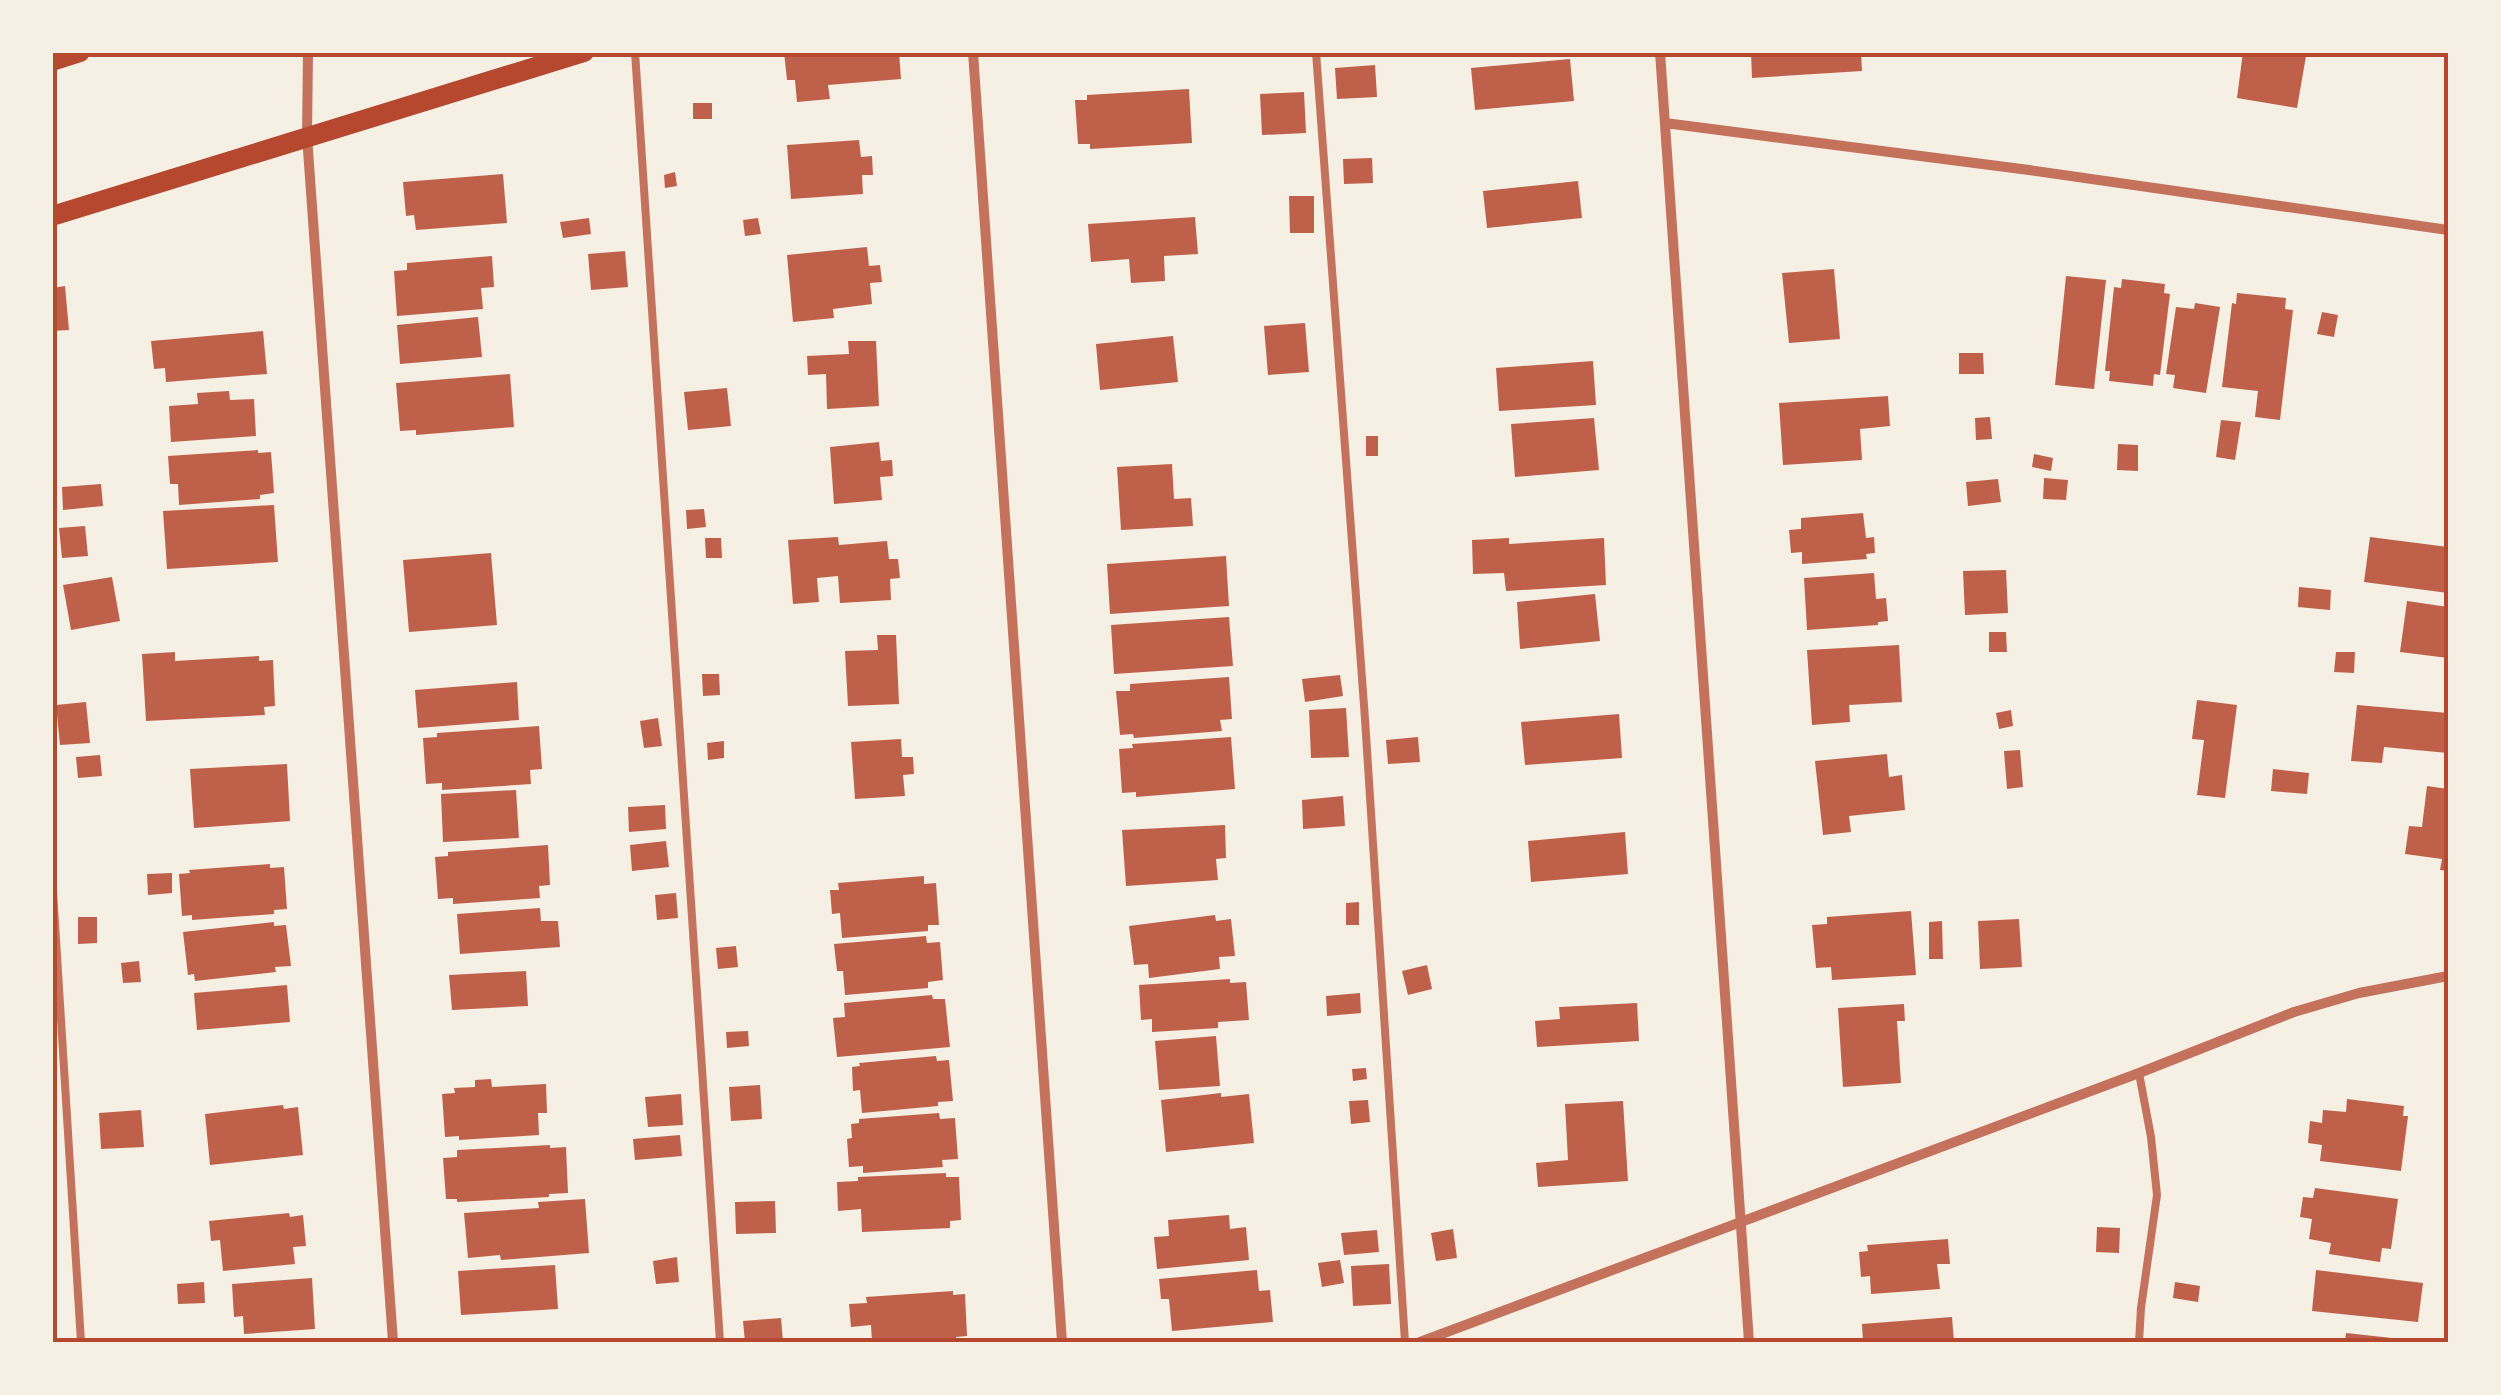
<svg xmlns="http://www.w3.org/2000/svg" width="2501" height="1395" font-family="Georgia,serif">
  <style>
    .building { fill: #bf614a }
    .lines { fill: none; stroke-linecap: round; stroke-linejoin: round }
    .service { stroke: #c5725c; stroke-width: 8 }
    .minor { stroke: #c5725c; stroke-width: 10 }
    .secondary { stroke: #b5482f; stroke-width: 20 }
    .neatline { fill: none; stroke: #b5482f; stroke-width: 4 }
  </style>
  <rect width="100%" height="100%" fill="#f6efe4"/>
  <path class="building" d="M784,52H899L901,79L828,85L830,99L797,102L795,80H787Z
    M1751,52H1861L1862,71L1752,78Z
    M2243,52H2294L2306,56L2297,108L2237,98Z
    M1570,59L1574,101L1475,110L1471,68Z
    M1375,65L1377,97L1337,99L1335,68Z
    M1189,89L1192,143L1090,149V144H1078L1075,100H1087V95Z
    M1304,92L1306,133L1262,135L1260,94Z
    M693,103H712V119H693Z
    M859,140L861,157L872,156L873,175H862L863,194L791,199L787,145Z
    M1372,158L1373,183L1344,184L1343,159Z
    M675,172L677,186L665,188L664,175Z
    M503,174L507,223L416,230L414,215L406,216L403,182Z
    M1578,181L1582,218L1487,228L1483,191Z
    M1289,196H1314V233H1290Z
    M1195,217L1198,254L1164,256L1165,281L1131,283L1129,259L1091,262L1088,224Z
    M589,218L591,234L563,238L560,222Z
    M758,218L761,234L745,236L743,220Z
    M867,247L869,266L880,265L882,282L870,283L872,304L833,309L834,318L793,322L787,255Z
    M625,251L628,287L591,290L588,254Z
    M492,256L494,287L481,288L483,309L397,316L394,271L407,270V263Z
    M1834,269L1840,339L1789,343L1782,273Z
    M2066,276L2106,280L2094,389L2055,385Z
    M2122,279L2165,284L2164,293L2170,294L2160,375L2154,374L2153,386L2109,381L2110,371H2105L2114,287L2121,288Z
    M65,286L69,330L52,331V288Z
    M2237,293L2286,298L2285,309L2293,310L2280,420L2255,417L2258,391L2222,387L2232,303L2236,304Z
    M2195,303L2220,307L2206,393L2173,388L2175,375L2166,374L2176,307L2194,309Z
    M2322,312L2338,315L2334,337L2317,334Z
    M478,317L482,357L400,364L397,325Z
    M1305,323L1309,372L1268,375L1264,326Z
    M263,331L267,374L166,382L165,368L154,369L151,341Z
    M1173,336L1178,382L1100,390L1096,344Z
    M848,341H876L879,406L827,409L826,374L808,375L807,356L849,354Z
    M1959,353H1983L1984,374H1959Z
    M1593,361L1596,405L1499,411L1496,368Z
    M510,374L514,427L416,435V430L400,431L396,383Z
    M727,388L731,426L688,430L684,392Z
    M229,391L230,400L254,399L256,436L171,442L169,406L198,404L197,393Z
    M1888,396L1890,426L1860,429L1862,460L1783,465L1779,403Z
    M1990,417L1992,439L1976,440L1975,418Z
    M1594,418L1599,470L1515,477L1511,424Z
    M2221,420L2241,422L2235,460L2216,457Z
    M1366,436H1378V456H1366Z
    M879,442L881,461L892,460L893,476L880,477L882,500L834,504L830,447Z
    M2118,444L2138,445V471L2117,470Z
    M258,450V453L271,452L274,493L260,495V499L179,505L178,484H170L168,456Z
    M2034,454L2053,458L2051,471L2032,467Z
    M1172,464L1174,499L1191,498L1193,526L1121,530L1117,467Z
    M2044,478L2068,480L2066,500L2043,499Z
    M1998,479L2001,502L1968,506L1966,482Z
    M101,484L103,506L63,510L62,487Z
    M274,505L278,562L167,569L163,511Z
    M704,509L706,527L687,529L686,510Z
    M1863,513L1866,538L1874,537L1875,553L1866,554L1867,559L1802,564V552L1791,553L1789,530L1801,529V518Z
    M85,526L88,556L62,558L59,528Z
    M838,537L839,545L887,541L889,559H898L900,578L890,579L891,600L840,603L838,576L817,578L819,602L793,604L788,540Z
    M2370,537L2448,547V593L2364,582Z
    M705,538H721L722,558H706Z
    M1509,538V544L1604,538L1606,585L1506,591L1504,573L1473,574L1472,540Z
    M491,553L497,625L409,632L403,560Z
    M1226,556L1229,606L1110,614L1107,564Z
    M2006,570L2008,613L1965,615L1963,571Z
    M1874,573L1876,599L1886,598L1888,621L1878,622V625L1807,630L1804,578Z
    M112,577L120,621L71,630L63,585Z
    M2299,587L2331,590L2330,610L2298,607Z
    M1595,594L1600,641L1520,649L1517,602Z
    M2407,601L2448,607V658L2400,652Z
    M1229,617L1233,666L1114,674L1111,625Z
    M1989,632H2006L2007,652H1989Z
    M877,635H896L899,704L848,706L845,651L878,650Z
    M1899,645L1902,702L1849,705L1850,722L1812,725L1807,650Z
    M175,652V661L259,656V661L273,660L275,706L264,707L265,715L146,721L142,654Z
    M2336,652H2355L2354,673L2334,672Z
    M702,674H719L720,695L703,696Z
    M1340,675L1343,696L1305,702L1302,679Z
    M1229,677L1232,719L1220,720L1222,731L1134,738L1133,734L1120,735L1116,691H1130V684Z
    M517,682L519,720L418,728L415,690Z
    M2197,700L2237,705L2225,798L2197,795L2204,740L2192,739Z
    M86,702L90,743L60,745L56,705Z
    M2357,705L2448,713V753L2384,747L2382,763L2351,761Z
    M1346,708L1349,757L1311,758L1309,710Z
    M2011,710L2013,726L1999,729L1996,713Z
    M1619,714L1622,758L1525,765L1521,722Z
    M658,718L662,746L644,748L640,721Z
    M539,726L542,769L530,770L531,784L442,790V783L426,784L423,738L437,737V733Z
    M1231,737L1235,789L1136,797V792L1122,793L1119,749L1133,748L1132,744Z
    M1418,737L1420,762L1388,764L1386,740Z
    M901,739L902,757H913L914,774L903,775L905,796L855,799L851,742Z
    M724,741V758L708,760L707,743Z
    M2020,750L2023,787L2007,789L2004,751Z
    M1887,754L1889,777L1902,775L1905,810L1849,816L1851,832L1823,835L1815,761Z
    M100,755L102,776L78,778L76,757Z
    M287,764L290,821L194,828L190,769Z
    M2273,769L2309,773L2307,794L2271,791Z
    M2427,786L2448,789V871L2440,870L2442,859L2405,854L2409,826L2422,827Z
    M516,790L519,838L443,842L441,794Z
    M1343,796L1345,826L1303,829L1302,800Z
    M665,805L666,829L629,832L628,807Z
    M1225,825L1226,858L1216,859L1218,880L1126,886L1122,830Z
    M1625,832L1628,874L1531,882L1528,841Z
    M666,841L669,867L632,871L630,845Z
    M548,845L550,885L539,886L540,898L453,904V898L438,899L435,857L448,856V852Z
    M270,864V868L284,867L287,909L274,910V914L192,920V915L182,916L179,874L190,873L189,870Z
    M172,873V893L148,895L147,874Z
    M924,876V884L936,883L939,925H928V931L842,938L840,913L832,914L830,890H839L838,883Z
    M676,893L678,918L657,920L655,895Z
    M1359,902V925H1346V903Z
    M540,908L541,921H558L560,947L460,954L457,914Z
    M1911,911L1916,975L1832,980L1831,967L1816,968L1812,925L1827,924V917Z
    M1215,915L1216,921L1231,919L1235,956L1219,957L1220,969L1149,978L1148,964L1134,965L1129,926Z
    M78,917H97V943L78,944Z
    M2019,919L2022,967L1980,969L1978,921Z
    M1942,921L1943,959H1929V922Z
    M274,922V926L286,925L291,966L275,967L276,972L195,981L194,974L188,975L183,932Z
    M926,936L927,943L940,942L943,980L928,982V988L845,995L843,971H837L834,944Z
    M736,946L738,967L718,969L716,948Z
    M139,961L141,982L123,983L121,963Z
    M1427,965L1432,989L1408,995L1402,971Z
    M526,971L528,1006L452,1010L449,975Z
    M1230,979V983L1246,982L1249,1020L1218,1022V1028L1152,1032V1019L1141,1020L1139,985Z
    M287,985L290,1022L197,1030L194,993Z
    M1360,993L1361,1013L1327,1016L1326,996Z
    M932,995L933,999H945L950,1047L837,1057L833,1018L845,1017L844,1003Z
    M1637,1003L1639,1041L1537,1047L1535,1021L1560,1019L1559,1007Z
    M1904,1004L1905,1021H1897L1901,1083L1843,1087L1838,1008Z
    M748,1031L749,1046L727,1048L726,1032Z
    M1216,1036L1220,1086L1159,1090L1155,1041Z
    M936,1056L937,1061L949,1060L953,1101L938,1102V1106L862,1113L860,1090L853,1091L852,1067L860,1066L859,1063Z
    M1366,1068L1367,1079L1353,1081L1352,1069Z
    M491,1079L492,1087L546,1084L547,1113H538L539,1135L459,1140V1136L445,1137L442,1094L455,1093L454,1088L475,1087V1080Z
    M760,1085L762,1119L731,1121L729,1087Z
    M1221,1093V1097L1249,1094L1254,1143L1166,1152L1161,1100Z
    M681,1094L683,1125L648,1127L645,1097Z
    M2347,1099L2404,1106L2403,1116H2408L2401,1171L2320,1161L2322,1145L2308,1143L2310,1121L2322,1123L2323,1110L2346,1112Z
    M1368,1100L1370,1122L1351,1124L1349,1101Z
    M1623,1101L1628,1181L1538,1187L1536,1163L1568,1160L1565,1104Z
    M283,1105L284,1109L298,1107L303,1155L210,1165L205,1114Z
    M141,1110L144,1147L101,1149L99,1113Z
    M939,1113L940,1119L955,1118L958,1159L942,1160L943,1167L863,1173V1166L849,1167L847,1139L852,1138L851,1124L859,1123V1119Z
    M680,1135L682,1156L635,1160L633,1139Z
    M550,1145V1148L566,1147L568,1193L549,1194V1197L457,1202V1199H446L443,1158L457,1157V1150Z
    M946,1173V1177H959L961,1220L950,1221V1228L862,1232L861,1209L838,1211L837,1182L858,1181V1177Z
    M2315,1188L2398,1199L2391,1249L2382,1248L2380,1262L2329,1254L2331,1243L2309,1239L2312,1219L2300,1217L2303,1197L2313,1198Z
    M585,1199L589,1253L501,1260L500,1255L468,1258L464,1213L539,1208L538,1202Z
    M775,1201L776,1233L736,1234L735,1202Z
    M289,1213L290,1217L303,1215L306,1246L293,1247L295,1264L223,1271L220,1240L211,1241L209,1221Z
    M1229,1215L1230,1229L1246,1227L1249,1260L1157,1269L1154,1237L1169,1236L1168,1220Z
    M2097,1227L2120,1228L2119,1253L2096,1252Z
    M1453,1229L1457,1258L1436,1261L1431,1233Z
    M1377,1230L1379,1252L1344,1255L1341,1233Z
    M1948,1239L1950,1264H1937L1940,1289L1871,1294L1870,1276L1861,1277L1859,1252L1868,1251L1867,1245Z
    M677,1257L679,1282L656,1284L653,1261Z
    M1340,1260L1344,1283L1322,1287L1318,1263Z
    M1389,1264L1391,1304L1353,1306L1351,1266Z
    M555,1265L558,1309L461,1315L458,1271Z
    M1257,1270L1259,1291L1270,1290L1273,1322L1172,1331L1169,1299H1161L1159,1279Z
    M2316,1270L2423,1283L2418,1322L2312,1311Z
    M312,1278L315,1329L244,1334L243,1316L234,1317L232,1284Z
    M204,1282L205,1303L178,1304L177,1284Z
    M2175,1282L2200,1286L2198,1302L2173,1298Z
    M953,1291V1295L965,1294L967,1336L956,1337V1342H872L871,1325L851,1327L849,1304L867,1303L866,1297Z
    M1952,1317L1954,1342H1863L1862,1324Z
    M781,1318L783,1342H745L743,1321Z
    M2346,1333L2410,1340V1342H2345Z"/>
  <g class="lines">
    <path class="service" d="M635,52L720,1342
      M1316,52L1365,719L1405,1342
      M52,875L81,1342
      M2139,1073L2151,1137L2157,1195L2141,1308L2139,1342"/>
    <path class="minor" d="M308,52L307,136L393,1342
      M973,52L1062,1342
      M1660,52L1749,1342
      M1665,123L2029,170L2448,230
      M1420,1342L2139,1073L2294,1012L2359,993L2448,976"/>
    <path class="secondary" d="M52,61L80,52
      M52,216L584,52"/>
  </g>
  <rect width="2501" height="1395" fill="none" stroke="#f6efe4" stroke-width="110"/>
  <rect x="55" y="55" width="2391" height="1285" class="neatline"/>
</svg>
